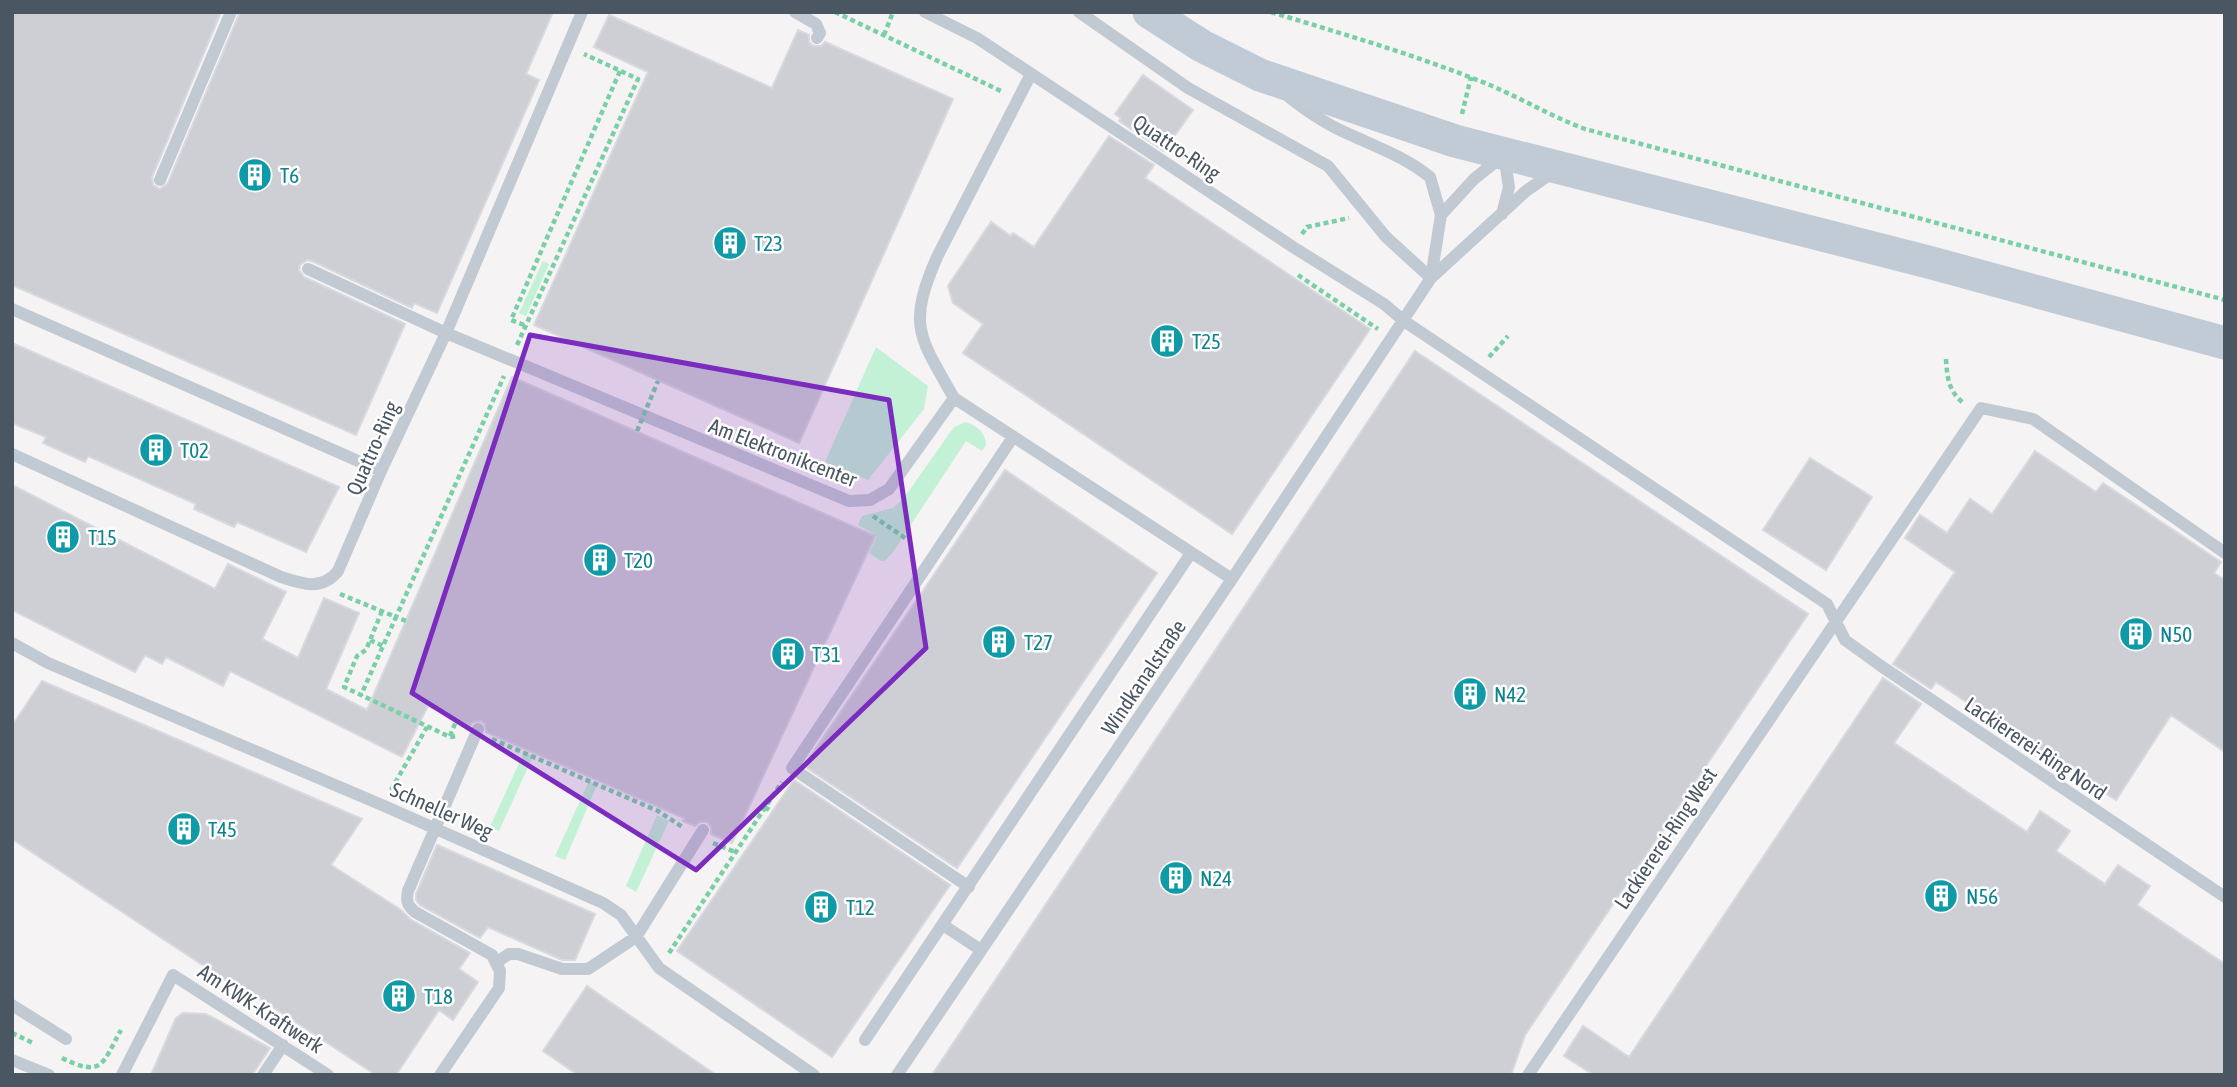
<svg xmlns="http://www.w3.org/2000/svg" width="2237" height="1087" font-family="'Asap Condensed',sans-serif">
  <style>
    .green { fill: #c3f1d5 }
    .building { fill: #cdcfd5; stroke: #d7d9de; stroke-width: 2 }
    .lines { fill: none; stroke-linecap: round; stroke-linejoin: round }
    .path { stroke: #7ad0a6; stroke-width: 4.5; stroke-dasharray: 5 3.5; stroke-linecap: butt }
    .service { stroke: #c1cad2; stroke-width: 12 }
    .secondary { stroke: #c1cbd6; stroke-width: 33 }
    .path-bridge { stroke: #7ad0a6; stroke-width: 4.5; stroke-dasharray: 5 3.5; stroke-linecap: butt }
    .marked { fill: #7b2cbf; fill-opacity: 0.2; stroke: #7b2cbf; stroke-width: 5; stroke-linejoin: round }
    .labels { text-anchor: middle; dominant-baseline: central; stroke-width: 5; stroke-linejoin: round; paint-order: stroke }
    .street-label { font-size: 21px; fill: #4a5661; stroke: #fff }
    .culture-label { font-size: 21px; fill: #0d838f; stroke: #fff; text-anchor: start }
  </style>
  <rect width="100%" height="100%" fill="#f5f3f3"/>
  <path class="green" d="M543,261L549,264L526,316L519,313Z
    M876,347L928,386L924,409L868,480L825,462Z
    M966,422C977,426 986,433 986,445L982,451L966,441L893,552L885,561H881L869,553L877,536L858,525L862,516L893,508L904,498L954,427Z
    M524,752L533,756L499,831L490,827Z
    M589,781L597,785L565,860L555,856Z
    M657,815L669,821L636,892L626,886Z"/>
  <path class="building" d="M12,12H221L152,177L153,185L160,189L168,183L240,12H553L526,74L539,80L437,313L414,303L412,308L312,261L307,260L300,265L299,270L304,277L405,324L356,435L12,285Z
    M609,15L772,88L798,30L809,35V42L813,46H821L825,42L953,99L799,443L534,325L648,72L594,47Z
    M1143,75L1193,110L1164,151L1119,121L1121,118L1115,114Z
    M1109,136L1154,165L1145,178L1370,329L1232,534L963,353L983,324L953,303L948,286L991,222L1011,236L1013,233L1034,247Z
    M12,343L339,487L306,552L237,522L234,527L194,509L196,504L88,456L85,462L43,443L46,437L12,423Z
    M1415,351L1808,614L1525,1035L1511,1075H932Z
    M512,377L875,536L732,843L711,834V827L707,822H700L695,826L683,821L684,818L486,732L485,724L481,721L473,722L470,725L428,706L402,757L230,671L223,686L166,657L162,664L145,655L135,672L12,610V485L215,589L228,564L286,592L262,639L298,658L324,598L359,613L326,689L367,710Z
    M2035,451L2096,492L2103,483L2221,562L2214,573L2225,580V752L2171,715L2116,800L1936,682L1931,689L1893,664L1955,572L1905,538L1920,515L1947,533L1970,499L1992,514Z
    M1810,458L1872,497L1826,570L1763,530Z
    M1005,470L1157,573L957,868L804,766Z
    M1883,678L1921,704L1894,743L2027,832L2040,811L2070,831L2056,851L2105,884L2118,865L2150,886L2137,905L2225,964V1075H1594L1564,1056L1583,1026L1629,1057Z
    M42,681L362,819L331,865L401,910L410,919L470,953L459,969L478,982L453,1020L439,1010L396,1075H376L247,990L245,993L12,839V726Z
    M794,780L950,885L832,1057L677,951Z
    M437,845L595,914L575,960H562L488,927L480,938L420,905L416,900V894Z
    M587,986L716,1075H578L543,1051Z
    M183,1013L206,1014L270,1048L252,1075H151L176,1018Z"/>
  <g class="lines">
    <path class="path" d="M835,12L1001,91
      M1271,12C1339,33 1406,52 1472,78C1511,92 1545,114 1585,129L2225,300
      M884,35L893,12
      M1462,114L1471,77
      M1302,234L1307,227L1349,218
      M1298,275L1378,329
      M524,325L511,320L620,71
      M517,345L638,79L584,54
      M1489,357L1508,336
      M1946,359C1947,378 1949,393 1965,404
      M873,516L908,540
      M340,594L396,617L361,695
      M382,611L366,650L357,656L344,687L450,737L457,736
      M406,621L396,617L504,376
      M370,640L383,646
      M450,736L457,719
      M492,739L658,811L684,828
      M391,790L427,727
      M765,807L772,812
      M713,843L735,852
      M669,953L782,782
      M12,1033L33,1043
      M62,1058C103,1078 102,1064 121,1030"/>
    <path class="service" d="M795,12L816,24L820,33L817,38
      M925,12L977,38L1293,247L1384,304L1404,321L1827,604L1845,640L1881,666L2225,897
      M1079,12L1188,88L1328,166L1386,237L1431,278
      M1289,97C1308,112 1329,126 1351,135C1379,148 1405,157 1430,177L1441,215L1431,278
      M160,180L231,12
      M1441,215L1474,179L1504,155L1509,187L1502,214
      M308,269L446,333L849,501L870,500L889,489L954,398L1232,579
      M12,309L381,471
      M954,398C919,336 907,326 937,257L1031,74
      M12,454L281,577C302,584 322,591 338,571L381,471L446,333L582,12
      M12,643L48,663L382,805L603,903L621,915L659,968L814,1075
      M969,887L792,768L1013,437
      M943,925L981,950
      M497,962L509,954H518L562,969H588L636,937L703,830
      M12,1005L66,1039
      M865,1040L1191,553
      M12,1060L49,1075
      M122,1075L173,975L328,1075
      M263,1075L283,1045
      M440,1075L499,988L500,971L492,955L415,912C407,905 406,901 408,891L478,729
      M897,1075L1232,579L1431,278L1526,191L1552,173
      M1528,1075L1981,408L2033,419L2225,553"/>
    <path class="secondary" d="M1149,12L1202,46L1260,75L1455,141L1932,263L2225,343"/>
    <path class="path-bridge" d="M637,431L658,381"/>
  </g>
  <path class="marked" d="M530,335L889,400L926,648L696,870L412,693Z"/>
  <defs>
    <g id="building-disc" transform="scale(1.75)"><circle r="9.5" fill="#0f9aa8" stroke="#fff"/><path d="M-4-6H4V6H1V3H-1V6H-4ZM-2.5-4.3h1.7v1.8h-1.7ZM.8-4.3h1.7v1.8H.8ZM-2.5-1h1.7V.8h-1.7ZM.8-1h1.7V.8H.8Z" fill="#fff"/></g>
  </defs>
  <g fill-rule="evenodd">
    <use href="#building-disc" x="255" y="175"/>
    <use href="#building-disc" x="730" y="243"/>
    <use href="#building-disc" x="1167" y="341"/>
    <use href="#building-disc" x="156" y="450"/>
    <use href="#building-disc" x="63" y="537"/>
    <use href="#building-disc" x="600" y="560"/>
    <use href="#building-disc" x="2136" y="634"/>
    <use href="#building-disc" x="999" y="642"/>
    <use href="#building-disc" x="788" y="654"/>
    <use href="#building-disc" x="1470" y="694"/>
    <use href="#building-disc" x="184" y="829"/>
    <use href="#building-disc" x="1176" y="878"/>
    <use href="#building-disc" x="1941" y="896"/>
    <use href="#building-disc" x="821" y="907"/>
    <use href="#building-disc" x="399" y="996"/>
  </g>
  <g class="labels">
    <g class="street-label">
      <text transform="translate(1177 147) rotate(34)">Quattro-Ring</text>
      <text transform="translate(372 448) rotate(-66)">Quattro-Ring</text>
      <text transform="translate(783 452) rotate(21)">Am Elektronikcenter</text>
      <text transform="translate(1143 677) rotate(-56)">Windkanalstraße</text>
      <text transform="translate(2036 748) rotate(34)">Lackiererei-Ring Nord</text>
      <text transform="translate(442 810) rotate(24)">Schneller Weg</text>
      <text transform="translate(1665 838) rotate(-56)">Lackiererei-Ring West</text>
      <text transform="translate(261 1008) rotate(33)">Am KWK-Kraftwerk</text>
    </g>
    <g class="culture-label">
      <text x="280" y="175">T6</text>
      <text x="754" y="243">T23</text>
      <text x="1192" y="341">T25</text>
      <text x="180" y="450">T02</text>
      <text x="88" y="537">T15</text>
      <text x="624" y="560">T20</text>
      <text x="2160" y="634">N50</text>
      <text x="1024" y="642">T27</text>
      <text x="812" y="654">T31</text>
      <text x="1494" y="694">N42</text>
      <text x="208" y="829">T45</text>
      <text x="1200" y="878">N24</text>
      <text x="1966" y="896">N56</text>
      <text x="846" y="907">T12</text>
      <text x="424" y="996">T18</text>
    </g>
  </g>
  <rect width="2237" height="1087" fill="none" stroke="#4a5661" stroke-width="28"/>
</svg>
